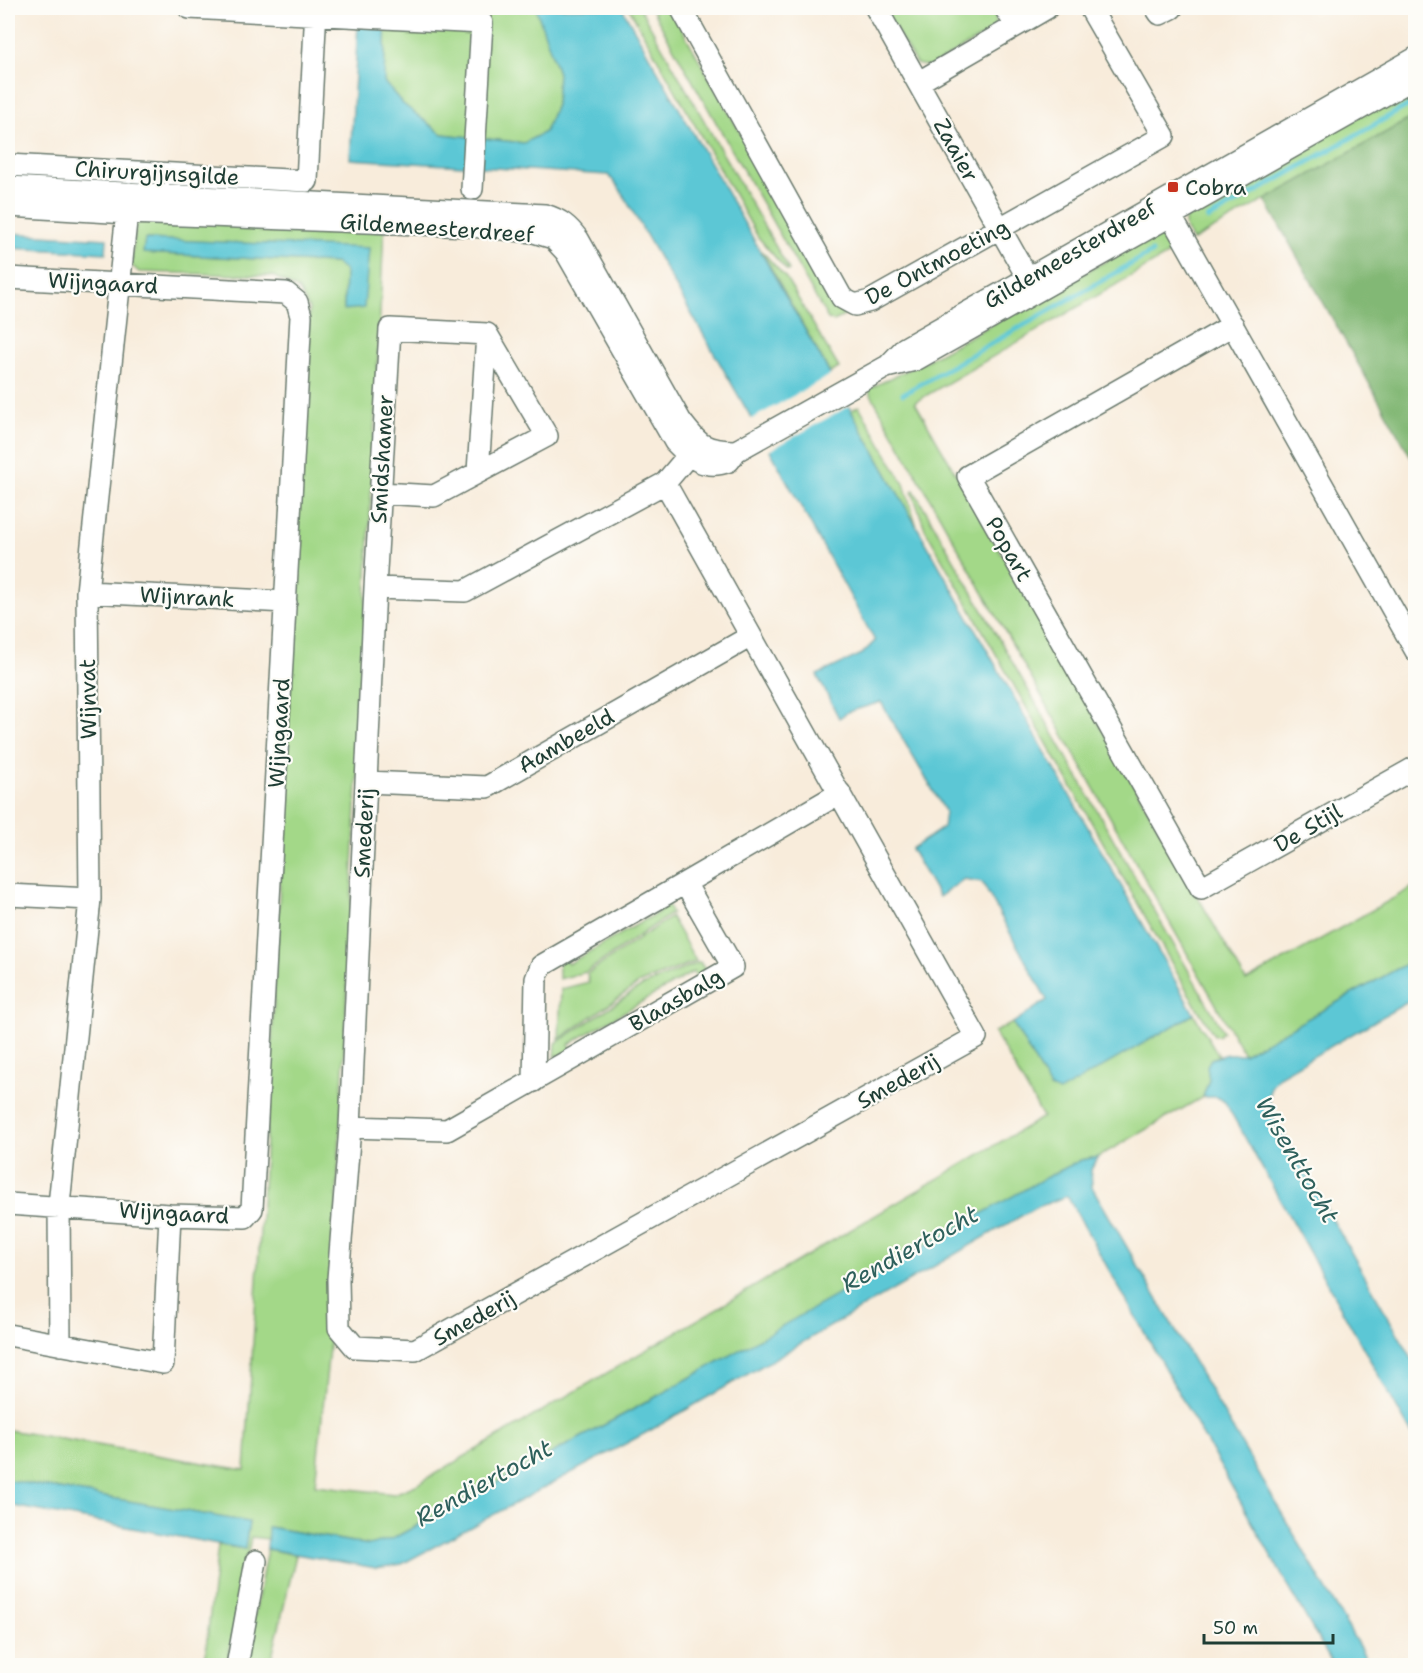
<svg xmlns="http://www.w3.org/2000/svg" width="1423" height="1673" font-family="'Shantell Sans',sans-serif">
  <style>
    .green { fill: #a3d888; stroke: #618a5e; stroke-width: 1.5; fill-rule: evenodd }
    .forest { fill: #82b874; stroke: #507a54; stroke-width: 1.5 }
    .water { fill: #5bc7d5; stroke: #3d8284; stroke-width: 1.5 }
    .pier { fill: #f8ecdb }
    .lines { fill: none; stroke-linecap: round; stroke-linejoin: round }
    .stream { stroke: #5bc7d5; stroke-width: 5 }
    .minor-casing { stroke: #6b7a6e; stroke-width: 24 }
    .minor { stroke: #fff; stroke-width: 21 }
    .poi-dot { fill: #c8321e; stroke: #fdfcf7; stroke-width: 2 }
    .labels { text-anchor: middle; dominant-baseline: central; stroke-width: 4.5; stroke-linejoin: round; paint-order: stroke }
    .street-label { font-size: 22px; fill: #1f3d34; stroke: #fdfcf7 }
    .poi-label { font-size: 22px; fill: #1f3d34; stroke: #fdfcf7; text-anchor: start }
    .water-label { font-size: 24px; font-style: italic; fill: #2e605c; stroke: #fdfcf7 }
  </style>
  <rect width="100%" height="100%" fill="#fdfcf7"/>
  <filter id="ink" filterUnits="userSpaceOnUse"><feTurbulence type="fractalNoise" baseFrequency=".0167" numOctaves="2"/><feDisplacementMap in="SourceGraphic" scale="12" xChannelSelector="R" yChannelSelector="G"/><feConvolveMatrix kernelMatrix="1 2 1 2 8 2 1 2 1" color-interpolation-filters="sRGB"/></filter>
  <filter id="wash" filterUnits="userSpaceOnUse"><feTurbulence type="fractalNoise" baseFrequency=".008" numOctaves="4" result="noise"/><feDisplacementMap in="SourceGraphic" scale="24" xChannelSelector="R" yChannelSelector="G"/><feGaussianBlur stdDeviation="1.35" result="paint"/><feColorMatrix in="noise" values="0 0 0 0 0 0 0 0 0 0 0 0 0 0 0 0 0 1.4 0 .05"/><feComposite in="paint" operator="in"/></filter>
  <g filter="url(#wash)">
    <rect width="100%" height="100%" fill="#f8ecdb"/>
    <path class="green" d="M386,8H536L558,73L556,105L545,132L524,143L442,134L403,104L384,82Z
      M629,8H640L789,270L787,271L758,237Z
      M651,8H670L844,316L834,321L828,319Z
      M883,8H996V28L930,67L916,64Z
      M1415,82V116L1192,241L1185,227V218Z
      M151,218L384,230L330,1339L315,1485L394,1494L416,1485L1043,1117L994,1032L1013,1023L1050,1088L1059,1091L1194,1014L1219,1056L1211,1059L1209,1080L1203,1097L1098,1157L1081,1160L645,1403L392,1539L370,1545L269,1527L267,1539L251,1537L227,1665H204L218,1545L245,1549L249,1522L8,1480V1430L245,1470L271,1059L309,309L299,290L273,276L139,272L131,265L136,224ZM145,239L369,249L344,310L345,270L335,263L144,253Z
      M1162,230L1167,231L1179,248L915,402L1246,981L1415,886V959L1244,1054L868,389L924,362Z
      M761,250L786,278L839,368L830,373Z
      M859,406L904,484L917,527L851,410Z
      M914,490L1211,1010L1223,1031L1219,1036L1214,1035L1196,1006L925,529L912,491Z
      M665,901L672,913L586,972L559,979V962L564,959L568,964L659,912L656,906Z
      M671,917L696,961L640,983L559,1039L561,989L589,982L587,974Z
      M700,962L707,973L697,978L693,972L569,1044L572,1050L555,1057L556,1043L642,986Z
      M267,1549L296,1555L270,1665L245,1666Z"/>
    <path class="forest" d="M1415,116V464L1265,200Z"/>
    <path class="water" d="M359,8H386L384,82L403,104L442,134L524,143L545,132L556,105L558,73L536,8H622L1194,1014L1059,1092L1050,1088L1013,1023L1047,1000L982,882L964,879L939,897L911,849L943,828L945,811L881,702L848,712L839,718L817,675L862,654L875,641L772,454L618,186L608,175L350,159Z
      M8,233L107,239L106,253L8,248Z
      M145,239L369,248L364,308L344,310L345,271L335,263L143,253Z
      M1415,959V998L1279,1076C1264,1093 1268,1100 1275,1119L1415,1364V1440L1225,1102L1216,1097H1203L1209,1080L1207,1066L1211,1059L1228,1054H1244Z
      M1098,1157L1091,1170L1092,1187L1370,1665H1333L1067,1196L1035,1208L651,1430L402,1564L376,1568L267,1549L268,1527L369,1545L392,1539L645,1403L1045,1178L1081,1160Z
      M8,1480L249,1522L245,1549L8,1505Z"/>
    <path class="pier" d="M834,373L851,405L767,452L748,421Z"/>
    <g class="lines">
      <path class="stream" d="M1208,219L1416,101
        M903,394L1152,252"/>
    </g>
  </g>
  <g filter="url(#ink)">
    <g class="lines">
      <g class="minor-casing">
        <path id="minor" d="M189,8L482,23L472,189
          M681,8L842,298L855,305L870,301L1164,136L1090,8
          M876,8L1034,289
          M1005,8L1016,25
          M1156,8L1160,14L1172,8
          M919,82L1047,8
          M8,165L307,181L316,8
          M8,187L545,215C561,220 568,226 578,239L680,420C699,445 703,451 736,451L886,367L915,360L1416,77
          M1164,204L1416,651
          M8,206L128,213L471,226L534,232L553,238L566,252L675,442C691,459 706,470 729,461L734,454
          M8,278L286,293L297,302L301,316L252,1209L245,1217L170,1215L8,1204
          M1233,325L968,476L1201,888L1416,767
          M887,367L905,348L1416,58
          M478,472L487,334
          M665,483L976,1037L415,1350L355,1347L339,1328L338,1279L350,1127L375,588L465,591L665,483L698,444
          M375,588L390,329L487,334L547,436L434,496L381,493
          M87,592L286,602
          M366,782L487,787L751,636
          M685,883L840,793
          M8,895L90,899
          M350,1127L447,1130L733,967L685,883L541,966L536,979L534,1081
          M8,1335L163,1363L170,1215
          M60,1345L59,1205L90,899L87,592L129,193
          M237,1666L256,1561"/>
      </g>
      <use href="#minor" class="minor"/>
    </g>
  </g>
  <rect class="poi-dot" x="1167" y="181" width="12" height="12" rx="3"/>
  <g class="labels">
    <g class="street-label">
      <text transform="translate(956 150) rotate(61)">Zaaier</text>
      <text transform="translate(157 173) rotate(3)">Chirurgijnsgilde</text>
      <text transform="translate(437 228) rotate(4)">Gildemeesterdreef</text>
      <text transform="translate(1070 254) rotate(-30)">Gildemeesterdreef</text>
      <text transform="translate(937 262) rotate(-28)">De Ontmoeting</text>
      <text transform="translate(103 283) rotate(3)">Wijngaard</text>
      <text transform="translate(382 459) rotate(-87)">Smidshamer</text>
      <text transform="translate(1009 549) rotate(60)">Popart</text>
      <text transform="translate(187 597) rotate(3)">Wijnrank</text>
      <text transform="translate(88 699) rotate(-91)">Wijnvat</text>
      <text transform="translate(279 733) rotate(-87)">Wijngaard</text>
      <text transform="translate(566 741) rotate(-30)">Aambeeld</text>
      <text transform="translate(1308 828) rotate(-30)">De Stijl</text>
      <text transform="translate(364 833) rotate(-87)">Smederij</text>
      <text transform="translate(676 1000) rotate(-30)">Blaasbalg</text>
      <text transform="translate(898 1081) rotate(-29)">Smederij</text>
      <text transform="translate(174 1213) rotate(3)">Wijngaard</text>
      <text transform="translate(474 1318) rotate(-29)">Smederij</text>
    </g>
    <g class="poi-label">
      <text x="1185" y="187">Cobra</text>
    </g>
    <g class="water-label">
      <text transform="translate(1297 1160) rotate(60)">Wisenttocht</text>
      <text transform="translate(910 1249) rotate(-29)">Rendiertocht</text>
      <text transform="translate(484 1483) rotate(-29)">Rendiertocht</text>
    </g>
  </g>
  <rect width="1423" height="1673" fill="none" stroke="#fdfcf7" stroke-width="30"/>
  <path d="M1204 1634v9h129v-9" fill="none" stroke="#1f3d34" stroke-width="3"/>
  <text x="1213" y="1634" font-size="18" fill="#1f3d34" stroke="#fdfcf7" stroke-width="4.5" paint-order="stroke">50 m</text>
</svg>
